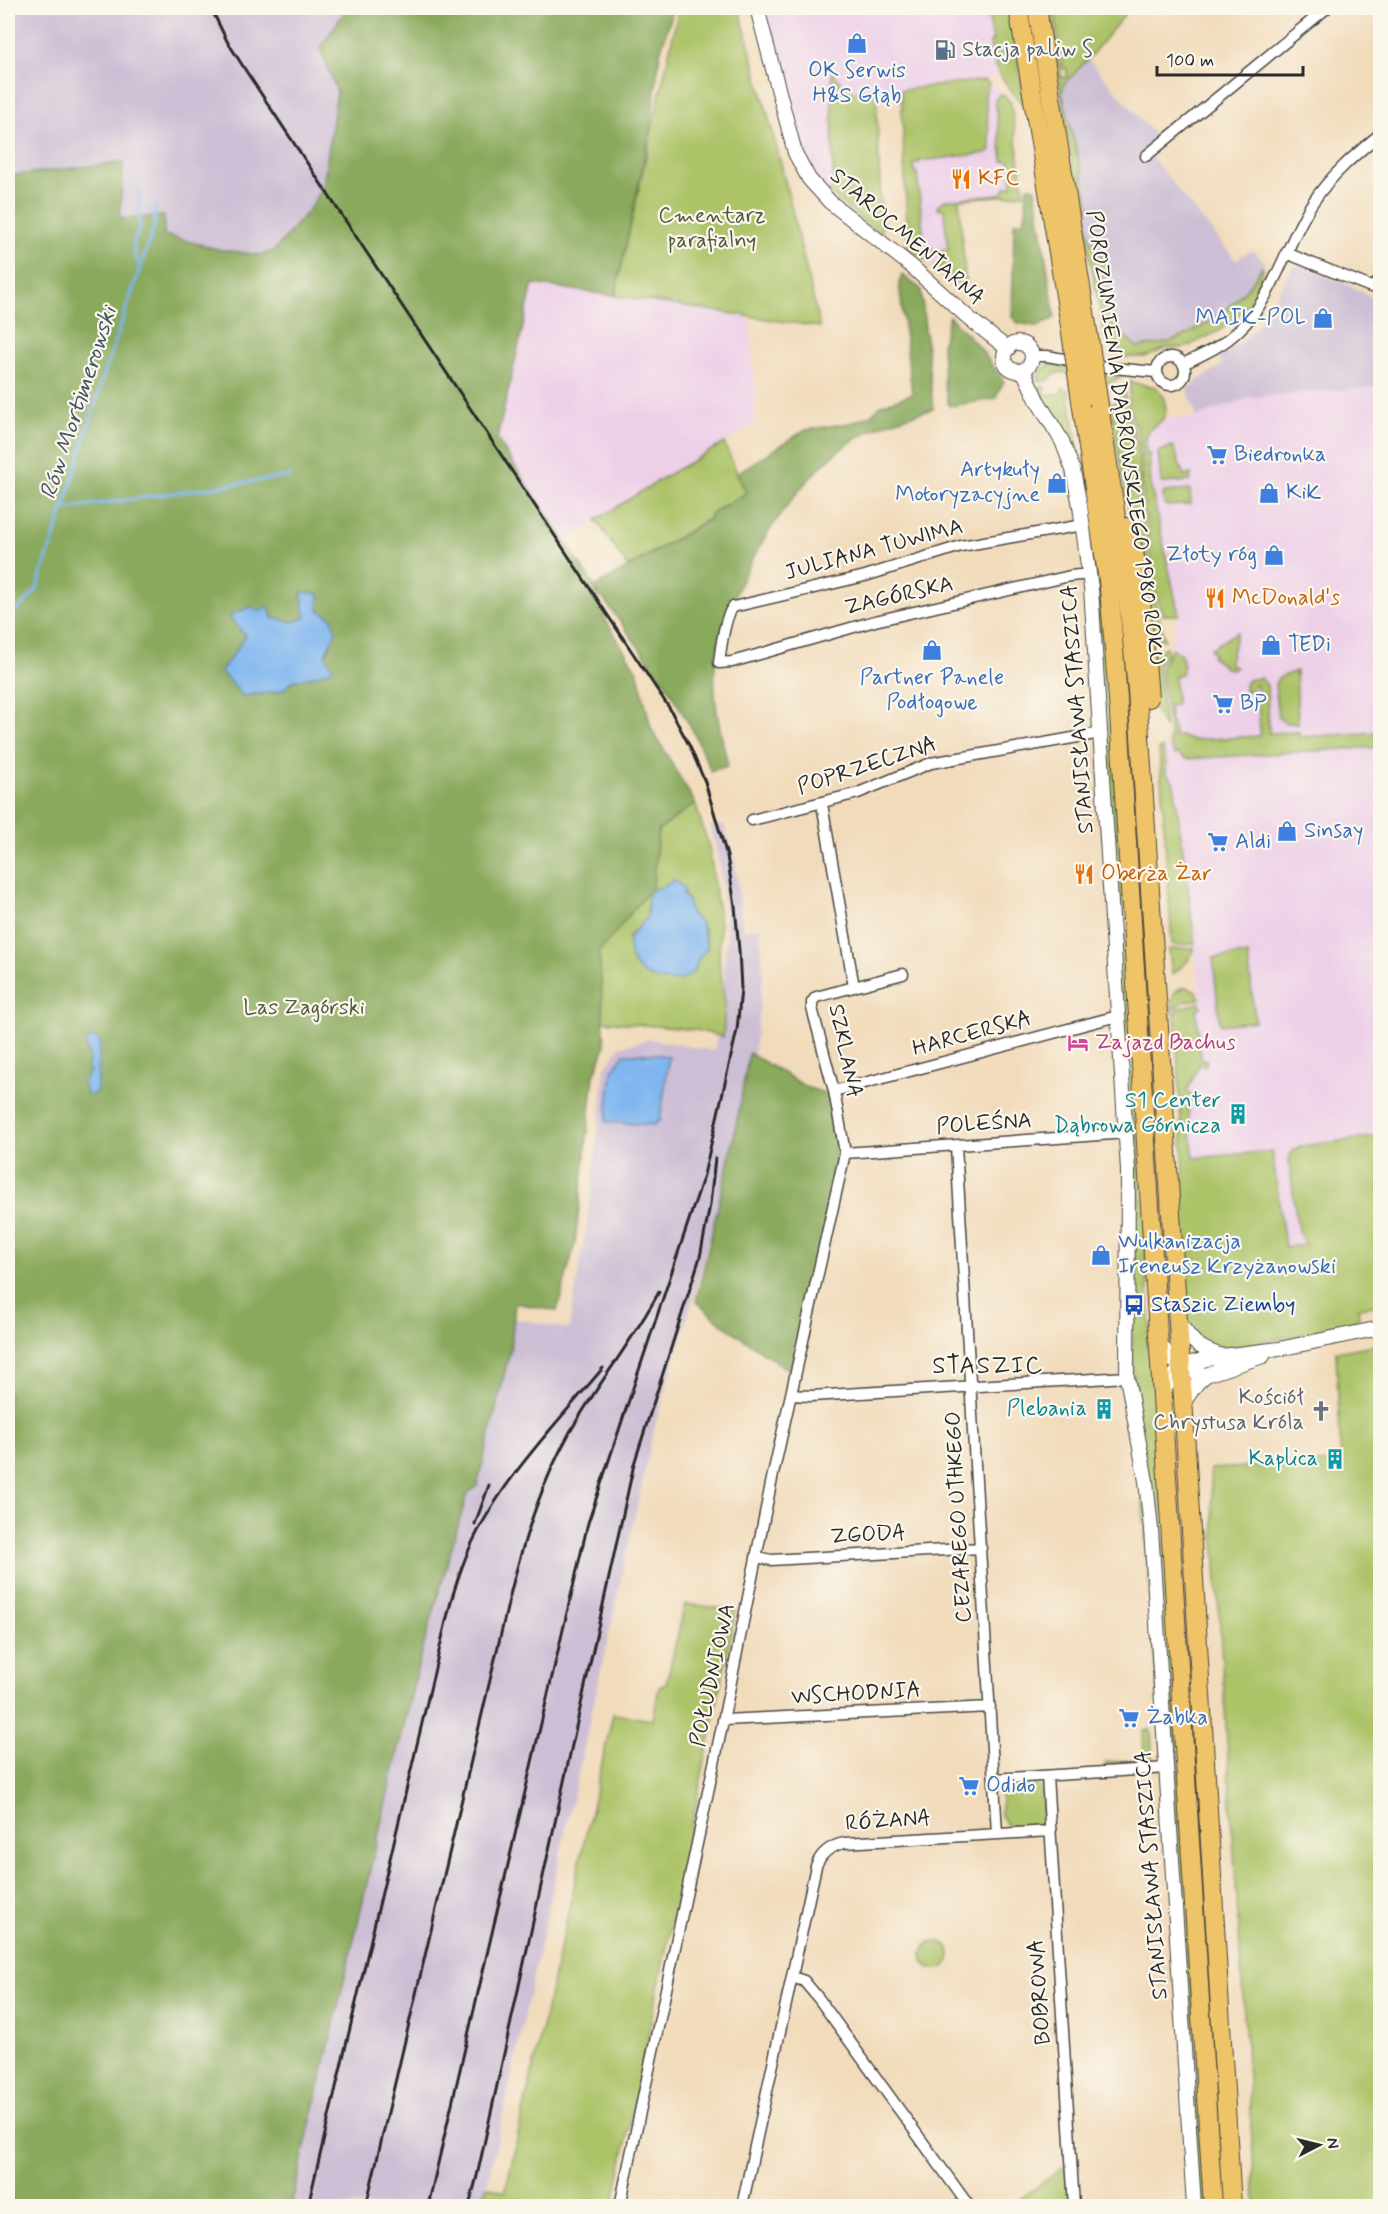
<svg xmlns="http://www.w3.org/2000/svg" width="1388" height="2214" font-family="Mynerve,sans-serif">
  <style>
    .built { fill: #edd0e8 }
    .industrial { fill: #ccbed4 }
    .green { fill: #acc368; stroke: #6c774a; stroke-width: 1.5; fill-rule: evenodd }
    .forest { fill: #89a95c; stroke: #5a6a44; stroke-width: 1.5; fill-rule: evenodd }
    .water { fill: #7fb6ef; stroke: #55708d; stroke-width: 1.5 }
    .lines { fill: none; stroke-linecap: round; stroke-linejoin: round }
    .stream { stroke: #7fb6ef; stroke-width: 3 }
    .minor-casing { stroke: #494541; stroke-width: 13 }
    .tertiary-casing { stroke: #494541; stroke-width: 16 }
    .primary-casing { stroke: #494541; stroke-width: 20 }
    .minor { stroke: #fff; stroke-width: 10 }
    .tertiary { stroke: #fff; stroke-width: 14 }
    .primary { stroke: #efc469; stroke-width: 18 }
    .rail { stroke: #2b2b2b; stroke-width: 3 }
    .primary-bridge-casing { stroke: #494541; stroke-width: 20; stroke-linecap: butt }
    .primary-bridge { stroke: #efc469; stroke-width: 18 }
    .labels { text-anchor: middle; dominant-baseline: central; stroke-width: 4.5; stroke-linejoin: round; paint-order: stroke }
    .service-label { font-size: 22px; fill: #4e5e75; stroke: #fbf7ec; text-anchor: start }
    .shop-label { font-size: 22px; fill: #366cbe; stroke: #fbf7ec; text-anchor: start }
    .food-label { font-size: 22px; fill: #c56008; stroke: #fbf7ec; text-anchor: start }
    .park-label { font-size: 22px; fill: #52593d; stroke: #fbf7ec }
    .street-label { font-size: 22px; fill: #2b2b2b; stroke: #fbf7ec }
    .hotel-label { font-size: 22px; fill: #b23c85; stroke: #fbf7ec; text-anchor: start }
    .culture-label { font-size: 22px; fill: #0d838f; stroke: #fbf7ec; text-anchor: end }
    .transit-label { font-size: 22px; fill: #164399; stroke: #fbf7ec; text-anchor: start }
    .worship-label { font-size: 22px; fill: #5b616d; stroke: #fbf7ec; text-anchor: end }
    .water-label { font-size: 24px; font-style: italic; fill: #456; stroke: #fbf7ec }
    .neighbourhood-label { font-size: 24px; letter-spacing: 1.5px; fill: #2b2b2b; stroke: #fbf7ec }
  </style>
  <rect width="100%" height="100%" fill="#fbf7ec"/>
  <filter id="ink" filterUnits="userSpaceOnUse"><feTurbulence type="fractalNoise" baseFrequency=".0167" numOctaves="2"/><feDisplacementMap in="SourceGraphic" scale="12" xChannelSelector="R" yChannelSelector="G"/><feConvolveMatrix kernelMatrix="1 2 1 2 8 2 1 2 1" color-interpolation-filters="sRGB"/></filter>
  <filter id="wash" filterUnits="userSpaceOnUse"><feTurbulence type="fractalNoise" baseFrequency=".008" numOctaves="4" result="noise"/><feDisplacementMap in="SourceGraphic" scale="24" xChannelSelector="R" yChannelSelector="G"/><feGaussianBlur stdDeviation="1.35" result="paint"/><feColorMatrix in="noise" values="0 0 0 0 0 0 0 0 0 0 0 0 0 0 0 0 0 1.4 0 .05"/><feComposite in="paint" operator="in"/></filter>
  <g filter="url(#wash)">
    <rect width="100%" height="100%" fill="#f1dbbb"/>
    <path class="built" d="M763,8H987L993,40L991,56L997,74L986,80L997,88L1011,103L1024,194L959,199L966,289L908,248L901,90L848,91L832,73L833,188L828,192L808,168L797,140Z
      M533,284L749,317L756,396L754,423L724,443L666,476L566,542L497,440Z
      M1380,387V1137L1306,1245L1276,1248L1189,1163L1182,1028L1192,1007L1201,1005L1194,940L1173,919L1159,749L1174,745L1169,705L1175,675L1184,665L1181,654L1172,648L1170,638L1173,636L1179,618L1151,488L1149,454L1146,453V441L1148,432L1152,426L1162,419L1197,417L1250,397Z"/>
    <path class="industrial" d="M8,8H347L320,48L337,92L323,187L311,207L274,251L261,255L221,250L163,235V216L119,219L123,162L8,176Z
      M1088,59L1158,139L1146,150L1235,260L1250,251L1255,252L1265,262L1243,293L1218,318L1168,342L1137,347L1115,328L1100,288L1108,266L1091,242L1062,93L1064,84Z
      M1300,265L1340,281L1380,301V387L1250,397L1197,417L1187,388L1223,364L1219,358L1247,337L1264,318L1291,269Z
      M724,825L735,861L743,930L760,928L763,975L753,1060L737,1133L694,1296L655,1425L487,2186L481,2206H291L419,1662L467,1494L477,1486L511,1347L513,1318L569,1329L590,1204L605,1068L620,1047L650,1039L714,1051L721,1015L727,936L720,865L710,826Z"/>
    <path class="green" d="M679,8H739L780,160L820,327L615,296Z
      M987,8H1010L1025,107C1007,86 993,72 990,43L993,40Z
      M1048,8H1051L1062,78L1067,77V69H1063L1054,8H1130L1088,59L1064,84L1062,93L1090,206L1085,214L1091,242L1109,266L1100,288L1115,328L1137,347C1147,346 1160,345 1169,342C1208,328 1241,302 1262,267L1263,268L1260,283L1246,307L1234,320L1219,331L1184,348H1167L1145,357H1119L1118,345L1106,341L1075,182L1053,43L1055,40L1053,38Z
      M832,72L848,91L876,90L882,236L828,192L833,188Z
      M985,80L989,84L985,94L991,150L987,153L919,161V163L914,164L915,173H917L925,250H933L932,255L927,261L908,248L901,90Z
      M999,94L1005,96L1011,103L1024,194L959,199L966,289L934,266L941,265L946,258L941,250L948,249L944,209H937L938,205L945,200L999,194L1003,193L1005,187L1012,186L1010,161H1003L995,101Z
      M1054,364L1121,377L1109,383L1061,372L1053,375L1047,381H1038C1038,371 1045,366 1054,364Z
      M1130,382L1156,387C1164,395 1171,413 1160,422C1156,425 1152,426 1149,431C1145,437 1145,443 1146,450H1141L1140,439L1129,409Z
      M1039,387H1045V395L1061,393L1063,388L1068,391L1103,589L1207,2206H1199L1134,1393L1132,1323H1136V1308H1139L1138,1300H1136V1257L1133,1256L1089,530Z
      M1125,393L1126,410L1138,443L1142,514L1152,592L1165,640L1157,638L1150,631L1138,548L1125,496L1110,403L1120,402L1117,397Z
      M724,443L746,493L710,514V518L628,567L596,520L666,476Z
      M1173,446L1184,476L1191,474L1190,481L1164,483L1161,481L1158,452Z
      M1149,453L1151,488L1179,615H1163L1155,591L1145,513L1141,454Z
      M1190,490L1191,504L1167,506L1164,503L1162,496L1165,492Z
      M1237,632L1229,665L1236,667L1232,670L1224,667L1212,656L1214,654L1210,649Z
      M1166,647L1167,653L1158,666L1165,728L1154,709L1152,685L1153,655Z
      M1172,648L1181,654L1184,665L1181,674L1175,676L1176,705L1169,706L1170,723H1173L1174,737L1181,736L1191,740L1260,736L1257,685H1253V690L1246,691L1245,694V684L1248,680L1260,678L1267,685L1269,733L1299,732V737L1380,732V747L1186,759L1177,753L1175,755L1169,744L1170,735L1161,668Z
      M1296,671L1298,723H1285L1278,717L1275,684L1278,678Z
      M1162,748L1166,763V773L1173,781L1175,790L1195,944L1174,945L1172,943L1159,749Z
      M695,803L709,847L720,924L719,960L725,1005L723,1037L696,1030L603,1021L599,952L653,886L658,831ZM674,880L683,888C683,893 689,910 691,914C693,918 699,920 701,924C706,931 706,940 707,948L701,955L694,971L629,937L647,918L662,888Z
      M1194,948L1189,960L1172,975L1169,949Z
      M1237,955H1248L1255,1021L1220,1025L1213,958Z
      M1185,987L1195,990L1200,999C1188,1001 1175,1001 1172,1015C1171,1001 1170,990 1185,987Z
      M1200,1003L1201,1008L1196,1009L1201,1059L1207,1060L1205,1066L1199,1064L1187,1092L1193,1095V1099L1187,1101L1194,1158L1272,1151L1285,1247L1305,1245L1298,1231L1289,1161L1291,1152L1301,1146L1380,1136V1305L1358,1308L1359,1317L1352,1325L1226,1349L1206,1347L1187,1321L1179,1186L1184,1175L1175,1014L1179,1008Z
      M1374,1345L1377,1367L1380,1372V2206H1256L1210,1469L1341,1462L1336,1352Z
      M685,1604L736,1610L613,2206H481L487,2186L505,2192L613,1714L653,1720L659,1687L666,1684Z
      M1151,1730L1152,1760L1149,1763L1106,1765V1762L1144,1760L1143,1731Z
      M1036,1783C1047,1791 1043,1814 1041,1825L1015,1828L1007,1825L1001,1815V1788L1010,1784Z
      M922 1955a14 14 0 1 1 28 0a14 14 0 1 1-28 0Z
      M1063,2167L1067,2173L1070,2206H1011Z"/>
    <path class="forest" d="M347,8H674L660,53L650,131L615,296L533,284L497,439L595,587L710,519V515L746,493L737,473L805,430L850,423L871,415L881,405L912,394L899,283L902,275L921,289L933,409C908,416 883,423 860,436C793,475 723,590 715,666C712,700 721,733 728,766L711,771L692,729L666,684L596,589L605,619L638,673L651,728L695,803L658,831L653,886L599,952L605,1046L594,1076L575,1244L557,1311L515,1303L511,1347L477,1486L467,1494L419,1662L291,2206H8V541L16,534L8,514V176L123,162L120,219L164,216V235L221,250L261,255L274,251L311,207L323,187L337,92L320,48ZM319,594L318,609L332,618L330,646L316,675L293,681L281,691L243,696L222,672L246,636L229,617L259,611L272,618L293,622L307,618Z
      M1030,187L1035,188L1055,318L1043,323L1039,327L1018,323L1012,317L1014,222H1022C1029,211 1025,201 1027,188Z
      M949,316L979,347L1004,381L995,399L949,406L944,383L942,345Z
      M749,1053L808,1088L829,1094L840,1151L794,1374L722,1324L696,1301L734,1137Z"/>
    <path class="water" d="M301,592L319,594L318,609L332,618L336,632L325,654L333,669L316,675L293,681L281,691L243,696L221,672L246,636L229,616L250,607L259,611L269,606L272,618L293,622L306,618Z
      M674,880L684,888L683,895L688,901L690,913L701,923L707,948C706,951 703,953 701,955C696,961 697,970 690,975C676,986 648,981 637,968C629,959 629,948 629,937L647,918L648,896L655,888H662Z
      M94,1037L100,1041L97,1090L92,1095H87L83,1082L90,1072L87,1066L90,1059L86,1049V1042Z
      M624,1054H656L669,1057L660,1120L654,1125L606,1122L612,1071Z"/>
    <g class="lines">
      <path class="stream" d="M140,268L154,227L155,206
        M63,509L291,476
        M8,615L18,609L36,591L71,485L100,387L140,268L134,252V241L140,227L138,186"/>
    </g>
  </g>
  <g filter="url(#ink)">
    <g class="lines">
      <g class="minor-casing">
        <path id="minor" d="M1146,156L1327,8
          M1286,253L1371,287L1380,282
          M1032,356H1047L1113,368L1156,372
          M1157 371a14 14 0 1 1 28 0a14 14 0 1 1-28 0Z
          M1183,364C1202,355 1223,346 1238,331C1275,297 1286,243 1313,202C1331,175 1356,154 1380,134
          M1083,525L961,546L865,576L733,607C724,618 721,648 719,663L732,662L767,652L875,621L1070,576L1090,574
          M822,804L854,987
          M752,820L858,793L931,763L1101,733
          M834,1091L1110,1018L1119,1017
          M956,1146L997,1833
          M845,1153L1127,1133
          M791,1395L811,1396L1127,1377
          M757,1557L771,1560L981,1548
          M723,1720L990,1707
          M1047,1776L1074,2206
          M994,1779L1167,1768
          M792,1977L804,1981L819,1999L969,2206
          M620,2206L722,1726L772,1479L845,1153L834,1091L812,1008V1002L816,997L903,974
          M742,2206L816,1866C821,1853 830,1846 844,1843L1050,1831"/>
      </g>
      <g class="tertiary-casing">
        <path id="tertiary" d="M757,8L795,153L809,179L830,202L910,265L971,320L1008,349
          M1004 357a14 14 0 1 1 28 0a14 14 0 1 1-28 0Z
          M1023,370L1037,400L1062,441L1073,470L1080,506L1091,588L1128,1170L1127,1377L1146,1481L1151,1529L1194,2206
          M1178,1321C1193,1343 1196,1347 1222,1356
          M1159,1342C1174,1365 1179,1368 1206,1375
          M1162,1392L1180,1368L1194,1362L1222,1356L1279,1349L1380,1328
          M1183,1403L1197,1383L1206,1375L1263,1356"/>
      </g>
      <g class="primary-casing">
        <path id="primary" d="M1018,8L1070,326
          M1037,8L1087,325
          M1081,401L1109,588L1118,699L1213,2206
          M1099,405L1127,589L1137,690L1184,1414L1232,2206
          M1128,527L1139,575L1149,698"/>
      </g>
      <use href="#minor" class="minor"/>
      <use href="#tertiary" class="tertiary"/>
      <use href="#primary" class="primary"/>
      <path class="rail" d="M211,8L227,41L246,71L670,709L690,747L705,782L727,856L735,906L739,950L741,989L737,1030L704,1175L588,1523L428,2206
        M475,1524L489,1485
        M308,2206L440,1647C448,1612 456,1578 471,1545C502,1479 556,1424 603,1368
        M366,2206L511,1591C525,1535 542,1482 570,1432C598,1384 633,1340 659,1292
        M469,2206L477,2176L634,1464L700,1257L710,1205L715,1158"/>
      <g class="primary-bridge-casing">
        <path id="primary-bridge" d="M1087,325L1099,405
          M1070,326L1081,401"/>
      </g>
      <use href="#primary-bridge" class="primary-bridge"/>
    </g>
  </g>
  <defs>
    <g id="shop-bare" transform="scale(1.62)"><path d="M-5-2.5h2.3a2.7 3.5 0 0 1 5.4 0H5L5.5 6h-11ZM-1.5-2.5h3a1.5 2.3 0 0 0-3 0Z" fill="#3f7fe0" stroke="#fbf7ec" stroke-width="2.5" paint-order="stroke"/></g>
    <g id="fuel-bare" transform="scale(1.62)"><path d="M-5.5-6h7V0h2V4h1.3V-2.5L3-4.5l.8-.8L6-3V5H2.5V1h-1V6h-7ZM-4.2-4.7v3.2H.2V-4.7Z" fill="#5c6f8a" stroke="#fbf7ec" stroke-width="2.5" paint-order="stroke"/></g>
    <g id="restaurant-bare" transform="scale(1.62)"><path d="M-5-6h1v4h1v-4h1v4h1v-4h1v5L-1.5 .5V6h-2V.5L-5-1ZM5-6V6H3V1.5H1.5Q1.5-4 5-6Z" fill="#e8710a" stroke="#fbf7ec" stroke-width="2.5" paint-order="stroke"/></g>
    <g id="supermarket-bare" transform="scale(1.62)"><path d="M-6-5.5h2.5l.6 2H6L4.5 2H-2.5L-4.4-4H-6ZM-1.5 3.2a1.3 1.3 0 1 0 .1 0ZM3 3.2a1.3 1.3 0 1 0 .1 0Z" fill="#3f7fe0" stroke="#fbf7ec" stroke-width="2.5" paint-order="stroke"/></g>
    <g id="hotel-bare" transform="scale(1.62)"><path d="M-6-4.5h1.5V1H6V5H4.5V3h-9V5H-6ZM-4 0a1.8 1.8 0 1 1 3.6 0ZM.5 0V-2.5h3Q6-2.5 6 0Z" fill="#d1479c" stroke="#fbf7ec" stroke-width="2.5" paint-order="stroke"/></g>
    <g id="building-bare" transform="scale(1.62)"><path d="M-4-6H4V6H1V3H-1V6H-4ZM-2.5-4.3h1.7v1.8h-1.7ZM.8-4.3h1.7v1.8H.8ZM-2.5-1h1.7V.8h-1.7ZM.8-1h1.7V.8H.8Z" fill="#0f9aa8" stroke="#fbf7ec" stroke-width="2.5" paint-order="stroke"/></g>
    <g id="bus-bare" transform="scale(1.62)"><path d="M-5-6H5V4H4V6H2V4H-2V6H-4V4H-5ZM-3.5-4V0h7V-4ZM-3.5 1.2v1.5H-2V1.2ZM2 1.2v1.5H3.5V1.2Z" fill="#1a4fb4" stroke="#fbf7ec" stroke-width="2.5" paint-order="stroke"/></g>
    <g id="church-bare" transform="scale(1.62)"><path d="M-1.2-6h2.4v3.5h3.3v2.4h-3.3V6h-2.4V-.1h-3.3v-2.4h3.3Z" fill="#6b7280" stroke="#fbf7ec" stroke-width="2.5" paint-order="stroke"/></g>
  </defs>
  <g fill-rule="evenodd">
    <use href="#shop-bare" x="857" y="43"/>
    <use href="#fuel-bare" x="945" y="50"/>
    <use href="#restaurant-bare" x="961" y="179"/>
    <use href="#shop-bare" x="1323" y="318"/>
    <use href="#supermarket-bare" x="1217" y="455"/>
    <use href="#shop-bare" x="1057" y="483"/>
    <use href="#shop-bare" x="1269" y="493"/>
    <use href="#shop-bare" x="1274" y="555"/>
    <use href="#restaurant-bare" x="1215" y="598"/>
    <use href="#shop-bare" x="1271" y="645"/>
    <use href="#shop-bare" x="932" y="650"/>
    <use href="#supermarket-bare" x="1223" y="704"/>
    <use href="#shop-bare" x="1287" y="831"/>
    <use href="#supermarket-bare" x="1218" y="842"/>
    <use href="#restaurant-bare" x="1084" y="874"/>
    <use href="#hotel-bare" x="1078" y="1043"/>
    <use href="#building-bare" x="1238" y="1114"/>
    <use href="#shop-bare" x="1101" y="1255"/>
    <use href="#bus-bare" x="1134" y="1305"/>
    <use href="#building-bare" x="1104" y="1409"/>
    <use href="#church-bare" x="1321" y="1411"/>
    <use href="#building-bare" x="1335" y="1459"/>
    <use href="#supermarket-bare" x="1129" y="1718"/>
    <use href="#supermarket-bare" x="969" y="1786"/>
  </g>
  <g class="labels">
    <g class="service-label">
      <text x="962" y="50">Stacja paliw S</text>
    </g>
    <g class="shop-label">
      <text x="857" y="71" text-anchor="middle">OK Serwis<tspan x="857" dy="25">H&amp;S Głąb</tspan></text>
      <text x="1306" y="318" text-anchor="end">MAIK-POL</text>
      <text x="1234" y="455">Biedronka</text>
      <text x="1040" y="470" text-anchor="end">Artykuły<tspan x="1040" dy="25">Motoryzacyjne</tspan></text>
      <text x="1286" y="493">KiK</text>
      <text x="1257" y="555" text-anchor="end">Złoty róg</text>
      <text x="1288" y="645">TEDi</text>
      <text x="932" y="678" text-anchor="middle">Partner Panele<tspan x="932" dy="25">Podłogowe</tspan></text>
      <text x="1240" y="704">BP</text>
      <text x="1304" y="831">Sinsay</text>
      <text x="1235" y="842">Aldi</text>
      <text x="1118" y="1242">Wulkanizacja<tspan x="1118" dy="25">Ireneusz Krzyżanowski</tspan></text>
      <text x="1146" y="1718">Żabka</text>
      <text x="986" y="1786">Odido</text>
    </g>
    <g class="food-label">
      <text x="978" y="179">KFC</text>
      <text x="1232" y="598">McDonald's</text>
      <text x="1101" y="874">Oberża Żar</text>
    </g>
    <g class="park-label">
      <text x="712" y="216">Cmentarz<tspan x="712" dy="25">parafialny</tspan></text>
      <text x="304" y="1008">Las Zagórski</text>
    </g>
    <g class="street-label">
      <text transform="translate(907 237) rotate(41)">STAROCMENTARNA</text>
      <text transform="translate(1125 438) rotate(82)">POROZUMIENIA DĄBROWSKIEGO 1980 ROKU</text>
      <text transform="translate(874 550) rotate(-15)">JULIANA TUWIMA</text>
      <text transform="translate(899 596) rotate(-13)">ZAGÓRSKA</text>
      <text transform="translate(1078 709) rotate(-94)">STANISŁAWA STASZICA</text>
      <text transform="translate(867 766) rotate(-18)">POPRZECZNA</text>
      <text transform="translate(972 1034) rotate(-15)">HARCERSKA</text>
      <text transform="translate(845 1051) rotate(78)">SZKLANA</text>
      <text transform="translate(984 1124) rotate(-4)">POLEŚNA</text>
      <text transform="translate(959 1517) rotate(-93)">CEZAREGO UTHKEGO</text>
      <text transform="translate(868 1535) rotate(-3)">ZGODA</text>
      <text transform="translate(713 1675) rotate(-78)">POŁUDNIOWA</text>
      <text transform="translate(856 1694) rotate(-3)">WSCHODNIA</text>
      <text transform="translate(888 1821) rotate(-4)">RÓŻANA</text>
      <text transform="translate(1152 1875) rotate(-94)">STANISŁAWA STASZICA</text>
      <text transform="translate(1040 1992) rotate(-94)">BOBROWA</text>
    </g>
    <g class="hotel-label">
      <text x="1095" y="1043">Zajazd Bachus</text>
    </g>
    <g class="culture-label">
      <text x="1221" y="1101">S1 Center<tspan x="1221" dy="25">Dąbrowa Górnicza</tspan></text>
      <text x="1087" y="1409">Plebania</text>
      <text x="1318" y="1459">Kaplica</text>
    </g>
    <g class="transit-label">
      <text x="1151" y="1305">Staszic Ziemby</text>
    </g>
    <g class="worship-label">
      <text x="1304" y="1398">Kościół<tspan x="1304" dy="25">Chrystusa Króla</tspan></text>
    </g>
    <g class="water-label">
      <text transform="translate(79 403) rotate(-72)">Rów Mortimerowski</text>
    </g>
    <g class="neighbourhood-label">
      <text x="988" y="1366">STASZIC</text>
    </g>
  </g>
  <rect width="1388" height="2214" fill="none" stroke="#fbf7ec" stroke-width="30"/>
  <g transform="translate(1319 2145) rotate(83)" stroke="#fbf7ec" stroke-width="4.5" paint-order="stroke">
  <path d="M0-4.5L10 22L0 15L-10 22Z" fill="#2b2b2b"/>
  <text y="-9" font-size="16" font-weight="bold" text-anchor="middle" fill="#2b2b2b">N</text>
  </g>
  <path d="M1157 66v9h146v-9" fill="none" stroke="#2b2b2b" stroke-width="3"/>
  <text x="1166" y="66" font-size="18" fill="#2b2b2b" stroke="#fbf7ec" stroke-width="4.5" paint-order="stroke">100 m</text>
</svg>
